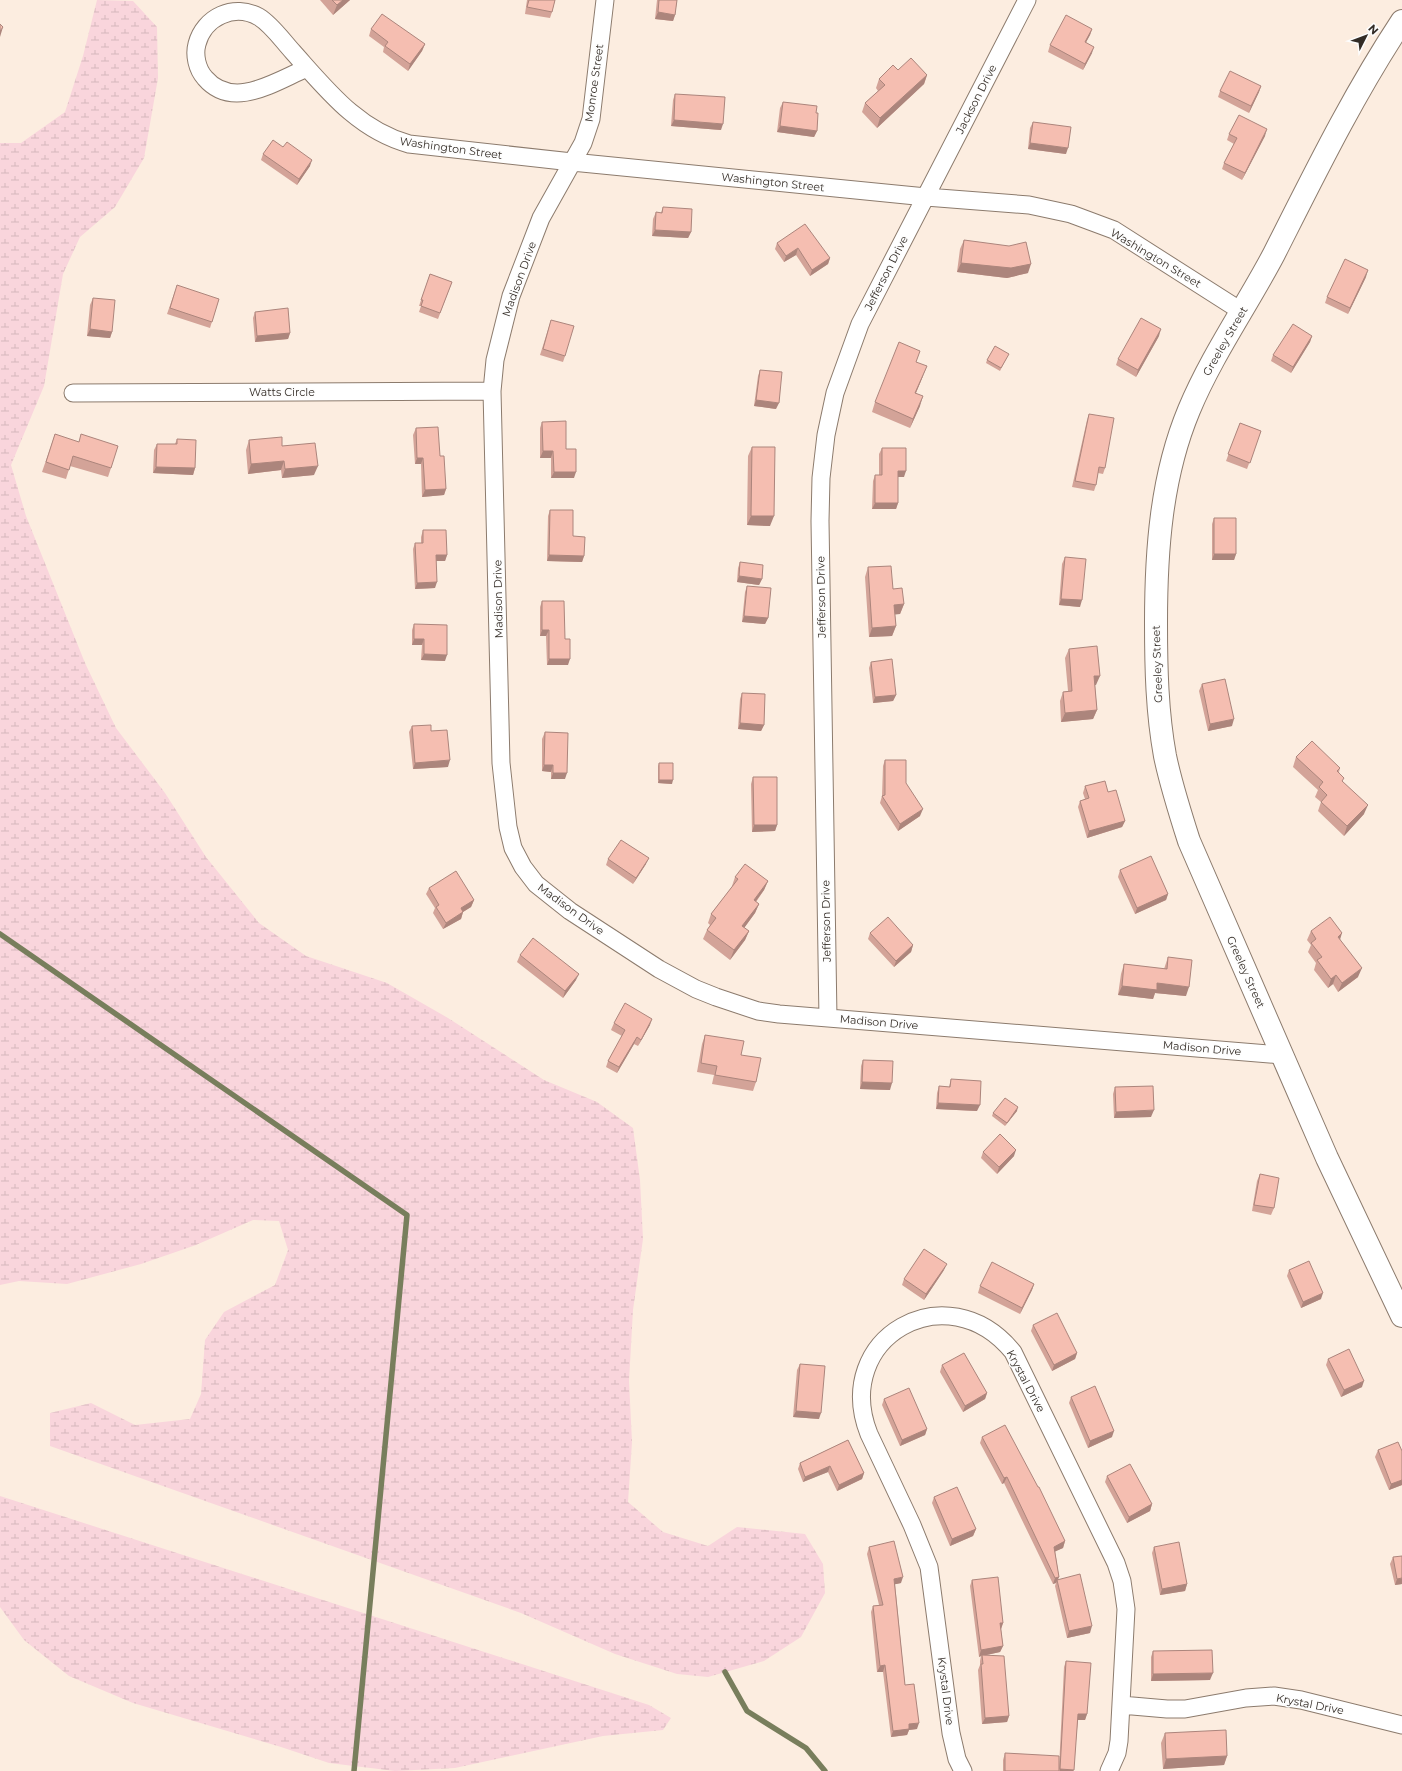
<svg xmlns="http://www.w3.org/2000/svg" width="1402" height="1771" font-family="Montserrat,sans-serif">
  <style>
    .wetland { fill: url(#wetland-marsh) }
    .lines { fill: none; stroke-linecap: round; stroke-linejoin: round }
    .stream { stroke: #787e5c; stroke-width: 5.5 }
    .minor-casing { stroke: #8c7b6d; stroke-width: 19 }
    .tertiary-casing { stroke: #8c7b6d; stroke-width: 24 }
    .minor { stroke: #fff; stroke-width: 17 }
    .tertiary { stroke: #fff; stroke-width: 22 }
    .wall { fill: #d3a398 }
    .shaded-wall { fill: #ac857c }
    .building { fill: #f5beb1; stroke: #ac857c }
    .labels { text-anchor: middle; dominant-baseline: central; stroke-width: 3; stroke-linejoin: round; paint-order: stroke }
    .street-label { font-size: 11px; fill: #332c26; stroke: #fdfdfd }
  </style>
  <defs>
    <pattern id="wetland-marsh" width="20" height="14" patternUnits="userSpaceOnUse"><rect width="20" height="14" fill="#f9d5dc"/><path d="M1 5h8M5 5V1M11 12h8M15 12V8" fill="none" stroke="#d6b7bd"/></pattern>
  </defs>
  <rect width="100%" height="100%" fill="#fcede0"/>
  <path class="wetland" d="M97,0L133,1L157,27L158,78L144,158L115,207L80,237L63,274L44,386L11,465L26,516L85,663L116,728L165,793L206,857L259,923L306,956L387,983L448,1018L544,1080L597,1102L633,1128L640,1180L643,1239L633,1310L629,1381L632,1442L628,1502L663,1532L708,1546L737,1527L805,1534L823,1564L825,1593L801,1637L764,1661L708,1677L677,1674L615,1654L521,1613L50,1446V1413L91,1403L135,1425L190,1419L201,1394L205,1340L224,1312L275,1285L288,1250L279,1221L253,1220L196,1245L141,1264L67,1284L19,1281L0,1285V143H21L65,112L83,56Z
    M0,1496L649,1705L671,1718L663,1730L603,1736L455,1768L395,1771L329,1763L281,1747L133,1703L69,1676L24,1640L0,1607Z"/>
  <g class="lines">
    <path class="stream" d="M0,934L407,1215L354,1771
      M725,1672L747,1711L806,1748L825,1771"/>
    <g class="minor-casing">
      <path id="minor" d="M605,0L591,119L583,143L541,218L511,296L495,360L492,391L501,763L508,827L513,848L523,867L536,884L570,911L659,969L696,989L716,997L758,1011L779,1014L1282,1055
        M307,68C276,81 233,111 205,78C197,69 194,55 197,44C204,17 234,3 259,17C272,25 282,40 293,52C327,90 358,130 409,144L572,162L926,197L1029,205L1071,214L1114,230L1241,311
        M73,393L492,391
        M828,1018L820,521L821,478L826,435L835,393L860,324L1027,0
        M1121,1705L1167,1709H1185L1246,1698L1274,1696L1301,1700L1402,1725
        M963,1771L957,1759L951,1733L929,1567L912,1525L869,1434C831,1338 947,1271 1013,1352L1116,1563L1122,1581L1126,1609L1119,1741L1117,1753L1109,1771"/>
    </g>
    <g class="tertiary-casing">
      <path id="tertiary" d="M1402,21C1353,95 1314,175 1274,254C1246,307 1212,355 1189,410C1161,477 1156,551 1156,623C1156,668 1157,712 1165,756C1171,785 1180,813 1189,841L1327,1158L1402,1316"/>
    </g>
    <use href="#minor" class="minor"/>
    <use href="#tertiary" class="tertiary"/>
  </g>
  <path class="wall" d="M320,0H350L333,15Z
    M527,0H555L552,12L550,18L525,14Z
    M657,0H677L675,15L673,21L655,19Z
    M371,29L425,44L422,51L408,71L383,52L384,47L369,36Z
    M1092,29L1090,35L1086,42L1092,53L1083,70L1048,52L1050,45Z
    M927,75L924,84L877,128L862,112L865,103L878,91L876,88L879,79Z
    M1261,86L1259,92L1249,113L1218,97L1220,91Z
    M675,94L721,130L671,126L673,100Z
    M783,102L816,113L817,131L814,137L777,132L780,108Z
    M1033,122L1066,154L1028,149L1030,128Z
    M1229,134L1265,136L1242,180L1222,169L1224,163L1234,144L1227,140Z
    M283,147L310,166L297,185L261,160L263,154Z
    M663,207L691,232L688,238L652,236L653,219L656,212L661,213Z
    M964,240L1028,273L1007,278L957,272L960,249Z
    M777,243L830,258L828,264L810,276L796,255L784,262L775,249Z
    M430,274L452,282L438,319L419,312L421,306H419Z
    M1366,277L1348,314L1325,303L1327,297Z
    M175,291L219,299L210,328L167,314Z
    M93,298L112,332L110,338L87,336L90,305Z
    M255,312L290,333L288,339L255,342L253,318Z
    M551,320L565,356L563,362L540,355Z
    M1159,336L1136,377L1116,365L1118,359Z
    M1312,336L1310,342L1291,373L1271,361L1273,355Z
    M1007,357L1000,371L986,363L987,360Z
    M916,362L923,376L916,393L920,406L910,428L872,412L875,402Z
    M760,370L776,409L754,406L758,376Z
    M1089,414L1105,468L1103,474L1098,473L1096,485L1094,491L1072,487L1087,420Z
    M542,422L566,449L574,478H551V458H540V428Z
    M1240,423L1261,431L1247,469L1226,461Z
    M416,428L440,456L446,489L444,495L422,497L421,464H415L413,435Z
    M55,434L111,468L108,477L70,466L66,479L42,472Z
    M177,439L195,468L193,475L153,473L154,450L157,444H175Z
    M249,440L282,446L314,475L282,478L281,470L248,474L246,450Z
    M752,447L770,526L747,525L748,456Z
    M882,448L904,477H898V503L896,509H872L873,481L875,475H879V454Z
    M550,510L573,536L584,556L582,562L547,561L548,516Z
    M1214,518L1236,554L1234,560H1212V524Z
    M423,530L447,555L445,561H436L435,588L415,589L413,549L415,543H421V537Z
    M1065,557L1080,607L1059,605L1062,564Z
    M740,562L762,579L759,585L737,582L738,568Z
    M868,567L893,589L904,604L900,614H895L896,626L892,636L869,637L865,577Z
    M747,586L768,618L765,624L742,622L745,592Z
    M542,601L565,639L568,665H547L546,636H540V607Z
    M414,624L445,661L421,660L422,645H412V630Z
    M1069,649L1096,685H1095L1097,710L1093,719L1061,722L1060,701L1063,692L1068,691L1065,658Z
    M871,662L896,695L893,701L873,703L869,668Z
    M1202,684L1232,726L1208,731L1199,691Z
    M742,693L764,725L761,731L738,729L740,699Z
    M412,726L431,731L448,767L413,769L409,732Z
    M545,732L565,779H551V772L542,771V739Z
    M1296,757L1340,768L1339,772L1343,782L1364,814L1344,836L1318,811L1321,802L1315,797L1318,790L1293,767Z
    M885,760L920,816L898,831L880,803L882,796L883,766Z
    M659,763L672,784L658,783V766Z
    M753,777L777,825L775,831L752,832L751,784Z
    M1085,786L1108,792L1125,821L1122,827L1087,838L1078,807L1080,801L1085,799L1083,793Z
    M608,859L646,864L633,884L606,865Z
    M1120,870L1168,894L1166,900L1135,914L1118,877Z
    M735,877L768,881L764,890L756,902L759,904L755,913L744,928L749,931L745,940L730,960L703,939L707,930L710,925L708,923L711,914L732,887V886Z
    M429,888L474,900L471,907L463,912L461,919L443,929L433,913L435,908L426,894Z
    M1311,931L1340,939L1358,977L1338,992L1333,984L1328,988L1314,970L1316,963L1308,952L1311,945L1307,940Z
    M870,933L913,945L911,952L894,967L868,939Z
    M520,955L576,980L563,998L517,962Z
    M1168,957L1186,996L1155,993L1153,999L1118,995L1121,974L1124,964L1164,969Z
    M614,1023L650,1025L638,1046L634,1044L617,1073L606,1067L608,1061L622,1036L611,1030Z
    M705,1035L741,1055L756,1082L753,1091L712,1084L714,1075L697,1072L702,1044Z
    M863,1060L890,1090L860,1089L861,1066Z
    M951,1079L977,1111L936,1109L937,1093L939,1086L949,1087Z
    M1115,1087L1151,1117L1114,1118L1113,1094Z
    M1017,1111L1005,1126L992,1116L993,1113Z
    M983,1152L1014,1156L997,1174L981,1158Z
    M1260,1174L1274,1208L1271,1215L1252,1211L1257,1181Z
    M944,1270L924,1300L902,1285L904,1279Z
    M1289,1270L1321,1299L1301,1308L1287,1276Z
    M1034,1284L1032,1290L1020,1314L978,1293L980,1286Z
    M1033,1325L1077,1353L1075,1359L1052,1371L1031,1331Z
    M1328,1359L1362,1387L1341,1397L1326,1365Z
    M800,1364L819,1419L793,1417L797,1370Z
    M942,1365L987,1393L985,1399L963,1412L940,1372Z
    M1071,1397L1112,1437L1088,1448L1069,1403Z
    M884,1399L927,1429L925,1435L900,1446L882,1405Z
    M982,1437L1065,1541L1063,1548L1055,1551L1059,1577L1058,1579L1090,1633L1067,1638L1055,1586L1056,1583L1053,1584L1004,1483L1002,1484L980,1443Z
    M848,1440L864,1473L862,1479L837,1491L828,1472L803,1482L798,1469L800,1463Z
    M1378,1450L1402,1451V1485L1389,1490L1375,1457Z
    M1107,1476L1152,1504L1150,1511L1127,1523L1105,1482Z
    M934,1497L976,1529L973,1536L950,1546L932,1503Z
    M869,1547L901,1583L895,1584L905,1685L917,1729L909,1730L907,1735L891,1737L883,1672H877L871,1612L873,1606L879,1605L867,1554Z
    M1154,1547L1187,1584L1185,1591L1160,1595L1152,1553Z
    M1393,1557L1402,1584L1395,1585L1390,1564Z
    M972,1580L1003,1623L1001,1629L1003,1646L1000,1652L986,1655L1009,1716L1007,1722L982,1724L978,1670L980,1665V1661L981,1656L979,1657L970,1586Z
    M1153,1651L1210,1680L1151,1681V1657Z
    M1066,1661L1087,1714L1085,1720H1078L1073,1771H1003V1760L1005,1753L1059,1768L1064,1667Z
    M1165,1733L1227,1756L1224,1765L1163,1769L1161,1743Z"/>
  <path class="shaded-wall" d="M343,0H350L333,15L337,5Z
    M658,12L675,15L673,21L655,19Z
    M3,27L0,37V31Z
    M1092,29L1090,35L1083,48L1085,42Z
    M425,44L422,51L408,71L410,64Z
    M1094,47L1092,53L1083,70L1085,64Z
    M927,75L924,84L877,128L880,118Z
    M1261,86L1259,92L1249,113L1251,106Z
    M674,120L723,124L721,130L671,126Z
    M780,126L817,131L814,137L777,132Z
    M1267,129L1265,136L1242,180L1245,173Z
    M1030,143L1068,148L1066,154L1028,149Z
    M312,160L310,166L297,185L299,179Z
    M655,230L691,232L688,238L652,236Z
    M798,248L796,255L784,262L786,256Z
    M830,258L828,264L810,276L812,270Z
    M961,263L1031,264L1028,273L1007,278L957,272Z
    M1368,270L1366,277L1348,314L1350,308Z
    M90,329L112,332L110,338L87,336Z
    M1161,329L1159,336L1136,377L1138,370Z
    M290,333L288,339L255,342L257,336Z
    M1312,336L1310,342L1291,373L1293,367Z
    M927,366L923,376L912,402L915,393Z
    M923,396L920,406L910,428L913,419Z
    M756,400L779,403L776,409L754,406Z
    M543,451H553L551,458H540Z
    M417,458H423L421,464H415Z
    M284,461L281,470L248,474L251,464Z
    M318,466L314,475L282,478L285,469Z
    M156,467L195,468L193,475L153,473Z
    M898,471H906L904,477H896Z
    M554,472H576L574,478H551Z
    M446,489L444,495L422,497L425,490Z
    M875,503H898L896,509H872Z
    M751,516H774L770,526L747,525Z
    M1214,554H1236L1234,560H1212Z
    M436,555H447L445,561H434Z
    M549,555L584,556L582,562L547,561Z
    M739,576L762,579L759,585L737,582Z
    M437,582L435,588L415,589L417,583Z
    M1061,599L1082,600L1080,607L1059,605Z
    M904,604L900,614L891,615L894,605Z
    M744,616L768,618L765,624L742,622Z
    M896,626L892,636L869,637L872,628Z
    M542,630H549L546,636H540Z
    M414,639H424L422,645H412Z
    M424,654L447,655L445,661L421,660Z
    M549,659H570L568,665H547Z
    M1094,676H1100L1096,685L1090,686Z
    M896,695L893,701L873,703L875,697Z
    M1097,710L1093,719L1061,722L1065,713Z
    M1234,719L1232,726L1208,731L1210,724Z
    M740,723L764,725L761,731L738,729Z
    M450,760L448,767L413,769L415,763Z
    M544,765H553L551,772L542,771Z
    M553,773H567L565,779H551Z
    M659,780H673L672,784L658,783Z
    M1368,805L1364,814L1344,836L1347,826Z
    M923,809L920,816L898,831L900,824Z
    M1125,821L1122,827L1087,838L1089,831Z
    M754,825H777L775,831L752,832Z
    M649,858L646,864L633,884L636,878Z
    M768,881L764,890L750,909L754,900Z
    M1168,894L1166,900L1135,914L1137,908Z
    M474,900L471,907L458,915L461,908Z
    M759,904L755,913L739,935L742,926Z
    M463,912L461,919L443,929L446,923Z
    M749,931L745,940L730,960L734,950Z
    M1342,933L1339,943L1338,937Z
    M913,945L911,952L894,967L896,961Z
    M1362,968L1358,977L1338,992L1342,983Z
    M579,974L576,980L563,998L565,991Z
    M1336,975L1333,984L1328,988L1331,979Z
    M1157,983L1189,987L1186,996L1155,993L1153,999L1118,995L1122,986Z
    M652,1019L650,1025L638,1046L641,1040Z
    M637,1037L634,1044L617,1073L619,1067Z
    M862,1082L892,1083L890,1090L860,1089Z
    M938,1103L980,1105L977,1111L936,1109Z
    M1018,1107L1017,1111L1005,1126L1007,1123Z
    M1154,1110L1151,1117L1114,1118L1116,1112Z
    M1016,1150L1014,1156L997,1174L999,1167Z
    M947,1264L944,1270L924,1300L926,1294Z
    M1034,1284L1032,1290L1020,1314L1022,1308Z
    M1323,1293L1321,1299L1301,1308L1303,1302Z
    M1077,1353L1075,1359L1052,1371L1054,1365Z
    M1364,1381L1362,1387L1341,1397L1344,1390Z
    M987,1393L985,1399L963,1412L965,1406Z
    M796,1411L821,1413L819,1419L793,1417Z
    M927,1429L925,1435L900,1446L902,1440Z
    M1114,1431L1112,1437L1088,1448L1090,1441Z
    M830,1466L828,1472L803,1482L805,1477Z
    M864,1473L862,1479L837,1491L839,1485Z
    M1007,1477L1004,1483L1002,1484L1004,1478Z
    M1402,1480V1485L1389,1490L1391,1484Z
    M1152,1504L1150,1511L1127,1523L1129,1517Z
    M976,1529L973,1536L950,1546L952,1539Z
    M1065,1541L1063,1548L1052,1553L1054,1547Z
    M903,1577L901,1583L892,1585L894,1579Z
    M1059,1577L1056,1583L1053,1584L1055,1578Z
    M1402,1578V1584L1395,1585L1397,1579Z
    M1187,1584L1185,1591L1160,1595L1162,1589Z
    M1000,1623H1003L1001,1629H997Z
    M1092,1626L1090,1633L1067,1638L1069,1631Z
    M1003,1646L1000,1652L982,1656V1655L981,1656L979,1657L981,1650Z
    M885,1665L883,1672H877L880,1666Z
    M1213,1673L1210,1680L1151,1681L1153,1674Z
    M1078,1714H1087L1085,1720H1076Z
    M1009,1716L1007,1722L982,1724L985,1718Z
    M919,1723L917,1729L909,1730L907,1735L891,1737L893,1731L909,1724Z
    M1227,1756L1224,1765L1163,1769L1166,1759Z
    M1060,1769L1074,1770L1073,1771H1060Z"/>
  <path class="building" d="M332,0H343L337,5Z
    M529,0H555L552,12L527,7Z
    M659,0H677L675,15L658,12Z
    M382,14L425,44L410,64L385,46L388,42L371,29Z
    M1066,15L1092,29L1085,42L1094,47L1085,64L1050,45Z
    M0,24L3,27L0,31Z
    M911,58L927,75L880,118L865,103L885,85L879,79L893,65L898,70Z
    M1230,71L1261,86L1251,106L1220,91Z
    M675,94L725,97L723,124L674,120Z
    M783,102L817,106L816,113H818L817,131L780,126Z
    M1239,115L1267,129L1245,173L1224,163L1237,138L1229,134Z
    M1033,122L1071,127L1068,148L1030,143Z
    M273,140L283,147L287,142L312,160L299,179L263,154Z
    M663,207L692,209L691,232L655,230L656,212L662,213Z
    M805,224L830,258L812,270L798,248L786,256L777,243Z
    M964,240L1009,246L1026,242L1031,264L1011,268L961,263Z
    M1345,259L1368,270L1350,308L1327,297Z
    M430,274L452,282L440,313L421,306L423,300H421Z
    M177,285L219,299L212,322L170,308Z
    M93,298L115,300L112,332L90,329Z
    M288,308L290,333L257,336L255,312Z
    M1141,318L1161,329L1138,370L1118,359Z
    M551,320L574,326L565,356L543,349Z
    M1293,324L1312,336L1293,367L1273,355Z
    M899,342L920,351L916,362L927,366L915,393L923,396L913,419L875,402Z
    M995,346L1009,354L1001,368L987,360Z
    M760,370L782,372L779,403L756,400Z
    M1089,414L1114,418L1105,468L1099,467L1096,485L1075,481Z
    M566,421V449H576V472H554L553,451H543L542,422Z
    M1240,423L1261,431L1250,463L1228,454Z
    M438,427L440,456H444L446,489L425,490L423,458H417L416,428Z
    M55,434L79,442L81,434L118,446L111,468L73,456L69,470L46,462Z
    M282,437V446L315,443L318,466L285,469L284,461L251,464L249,440Z
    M177,439L196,440L195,468L156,467L157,444H177Z
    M752,447H775L774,516H751Z
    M882,448H906V471H898V503H875V475H882Z
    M550,510H573V536L585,537L584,556L549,555Z
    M1214,518H1236V554H1214Z
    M423,530H446L447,555H436L437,582L417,583L415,543H423Z
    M1065,557L1086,559L1082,600L1061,599Z
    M740,562L763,565L762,579L739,576Z
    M891,566L893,589L902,588L904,604L894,605L896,626L872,628L868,567Z
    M747,586L771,588L768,618L744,616Z
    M542,601H564L565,639H570V659H549V630H542Z
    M414,624L447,625V655L424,654V639H414Z
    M1097,646L1100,676H1094L1097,710L1065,713L1063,692L1072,691L1069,649Z
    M892,659L896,695L875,697L871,662Z
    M1225,679L1234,719L1210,724L1202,684Z
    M742,693L765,694L764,725L740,723Z
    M431,725V731L447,730L450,760L415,763L412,726Z
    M545,732L568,733L567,773H553V765H544Z
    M1312,741L1340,768L1337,771L1344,778L1342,781L1368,805L1347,826L1321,802L1327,795L1319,787L1323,782L1296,757Z
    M885,760H906V783L923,809L900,824L882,796L885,795Z
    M659,763H673V780H659Z
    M753,777H777V825H754Z
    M1105,781L1108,792L1116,790L1125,821L1089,831L1080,801L1089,798L1085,786Z
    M621,840L649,858L636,878L608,859Z
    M1151,856L1168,894L1137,908L1120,870Z
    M745,864L768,881L754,900L759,904L742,926L749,931L734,950L707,930L716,918L711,914L738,879L735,877Z
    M456,871L474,900L461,908L463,912L446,923L436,907L439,905L429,888Z
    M888,917L913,945L896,961L870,933Z
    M1330,917L1342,933L1338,937L1362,968L1342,983L1336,975L1331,979L1317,960L1322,957L1311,943L1316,939L1311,931Z
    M533,938L579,974L565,991L520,955Z
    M1168,957L1192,960L1189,987L1157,983V990L1122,986L1124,964L1167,969Z
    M625,1003L652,1019L641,1040L637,1037L619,1067L608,1061L625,1030L614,1023Z
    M705,1035L744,1041L741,1055L761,1058L756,1082L715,1075L717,1066L701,1063Z
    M863,1060L893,1061L892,1083L862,1082Z
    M951,1079L981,1081L980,1105L938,1103L939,1086L950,1087Z
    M1153,1086L1154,1110L1116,1112L1115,1087Z
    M1005,1098L1018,1107L1007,1123L993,1113Z
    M1000,1134L1016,1150L999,1167L983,1152Z
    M1260,1174L1279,1178L1274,1208L1254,1205Z
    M924,1249L947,1264L926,1294L904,1279Z
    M1309,1261L1323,1293L1303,1302L1289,1270Z
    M992,1262L1034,1284L1022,1308L980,1286Z
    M1057,1313L1077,1353L1054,1365L1033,1325Z
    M1349,1349L1364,1381L1344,1390L1328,1359Z
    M964,1353L987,1393L965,1406L942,1365Z
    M800,1364L825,1366L821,1413L796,1411Z
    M1095,1386L1114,1431L1090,1441L1071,1397Z
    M909,1388L927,1429L902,1440L884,1399Z
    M1005,1425L1038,1487H1039L1065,1541L1054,1547L1059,1577L1055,1578L1007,1477L1004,1478L982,1437Z
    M848,1440L864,1473L839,1485L830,1466L805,1477L800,1463Z
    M1398,1442L1402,1451V1480L1391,1484L1378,1450Z
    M1130,1464L1152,1504L1129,1517L1107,1476Z
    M957,1487L976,1529L952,1539L934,1497Z
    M894,1541L903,1577L894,1579L905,1685L914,1684L919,1723L909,1724V1729L893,1731L885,1665L880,1666L873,1606L883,1605L869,1547Z
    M1179,1542L1187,1584L1162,1589L1154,1547Z
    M1402,1556V1578L1397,1579L1393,1557Z
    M1080,1574L1092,1626L1069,1631L1057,1580Z
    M998,1577L1003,1623H1000L1003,1646L981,1650L972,1580Z
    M1212,1650L1213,1673L1153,1674V1651Z
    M982,1655L1004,1656L1009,1716L985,1718L981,1664H983Z
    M1066,1661L1091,1663L1087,1714H1078L1074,1770L1060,1769Z
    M1226,1730L1227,1756L1166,1759L1165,1733Z
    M1005,1753L1059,1756V1771H1005Z"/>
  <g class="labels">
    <g class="street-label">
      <text transform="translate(594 83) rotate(-82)">Monroe Street</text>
      <text transform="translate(976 99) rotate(-63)">Jackson Drive</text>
      <text transform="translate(451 148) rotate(8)">Washington Street</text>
      <text transform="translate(773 182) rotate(6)">Washington Street</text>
      <text transform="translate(1156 258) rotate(31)">Washington Street</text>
      <text transform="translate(886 273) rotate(-63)">Jefferson Drive</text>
      <text transform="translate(519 279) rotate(-70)">Madison Drive</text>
      <text transform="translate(1225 341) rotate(-60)">Greeley Street</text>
      <text x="282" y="392">Watts Circle</text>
      <text transform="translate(821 597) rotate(-91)">Jefferson Drive</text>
      <text transform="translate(498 599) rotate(-91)">Madison Drive</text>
      <text transform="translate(1157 664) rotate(-92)">Greeley Street</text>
      <text transform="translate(571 909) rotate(36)">Madison Drive</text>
      <text transform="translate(826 921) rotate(-91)">Jefferson Drive</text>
      <text transform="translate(1246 972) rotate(66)">Greeley Street</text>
      <text transform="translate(879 1022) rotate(5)">Madison Drive</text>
      <text transform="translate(1202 1048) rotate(5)">Madison Drive</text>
      <text transform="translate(1026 1381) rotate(62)">Krystal Drive</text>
      <text transform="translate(946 1691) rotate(83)">Krystal Drive</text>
      <text transform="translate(1310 1704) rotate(11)">Krystal Drive</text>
    </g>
  </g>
  <g transform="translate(1366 36) rotate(48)" stroke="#fdfdfd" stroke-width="3" paint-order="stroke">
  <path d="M0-3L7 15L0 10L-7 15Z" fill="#332c26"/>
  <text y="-6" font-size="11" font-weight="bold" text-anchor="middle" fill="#332c26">N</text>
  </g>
</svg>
